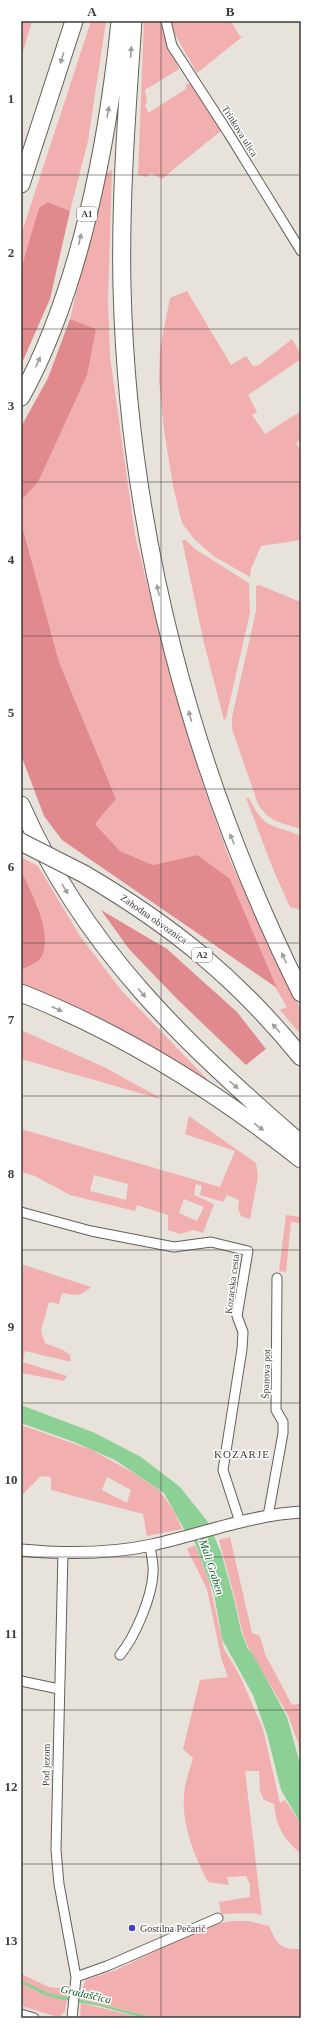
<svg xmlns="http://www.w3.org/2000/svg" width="322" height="2039" font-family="Georgia,serif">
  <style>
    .green { fill: #f2afb0; fill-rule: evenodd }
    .forest { fill: #e08a8d }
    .water { fill: #8dd096 }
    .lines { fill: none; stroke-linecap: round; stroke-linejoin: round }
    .minor-casing { stroke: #646059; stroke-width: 11 }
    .tertiary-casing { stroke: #646059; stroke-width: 13 }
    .motorway-casing { stroke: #646059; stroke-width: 19 }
    .minor { stroke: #fff; stroke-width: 9 }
    .tertiary { stroke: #fff; stroke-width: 11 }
    .motorway { stroke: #fff; stroke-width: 17 }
    .motorway-bridge-casing { stroke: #646059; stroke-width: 19; stroke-linecap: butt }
    .motorway-bridge { stroke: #fff; stroke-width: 17 }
    .oneway { fill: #9e9e9c }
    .grid { fill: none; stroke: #3e3c38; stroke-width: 1; stroke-opacity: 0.55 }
    .poi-dot { fill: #493fb6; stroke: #fff; stroke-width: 1.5 }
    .labels { text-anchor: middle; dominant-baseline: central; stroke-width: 3; stroke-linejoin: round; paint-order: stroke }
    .shield { fill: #fff; stroke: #787674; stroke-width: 1 }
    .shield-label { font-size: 9px; font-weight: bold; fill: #3e3c38 }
    .street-label { font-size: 10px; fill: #3e3c38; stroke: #fff }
    .poi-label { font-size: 10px; fill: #3e3c38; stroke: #fff; text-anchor: start }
    .neighbourhood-label { font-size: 11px; letter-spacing: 1px; fill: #433f38; stroke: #fff }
    .water-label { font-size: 11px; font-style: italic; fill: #145b26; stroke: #fff }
    .neatline { fill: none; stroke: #3e3c38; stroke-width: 1.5 }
    .grid-label { font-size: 13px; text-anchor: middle; font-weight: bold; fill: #3e3c38 }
  </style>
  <rect width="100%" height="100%" fill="#e7e2da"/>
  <path class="green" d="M21,21H32L21,58Z
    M91,21H106L88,141L70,211L48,202L28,246L21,269V235Z
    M144,21H161L164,34L180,59L176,62L179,69L145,90L147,102L145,105L148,113L186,89V85L191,83L223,129L162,179L151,173L146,177L138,175Z
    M170,21H193L194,23L198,21H231L239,35L242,37L197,73L173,31Z
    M112,170L108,300L110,356L135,535L164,652L202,782L229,858L277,963L301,1010V1035L280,1010L287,1007L197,855L153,865L120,851L95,824L116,799L59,662L21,522V501L38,482L96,329L70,319L105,174Z
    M187,291L231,365L246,356L253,366L259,365L292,339L301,355V359L248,395L257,412L252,415L265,434L301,411V440L296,443L301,452V540L261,546L251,569L250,577L215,557L195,540L182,523L180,515L173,486L164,430L159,380L160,349L170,298Z
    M182,540H186L195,549L249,583L250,613L226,718L224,720L204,643Z
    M259,585L301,602V824L298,828C279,822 270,822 258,804L232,729V717L256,611V586Z
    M246,798H249C265,831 271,823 301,836V910L290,907L273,869Z
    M21,857L38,866L80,936L121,990L207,1079L209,1083L56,999L21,983V970L30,966L38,907L21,870Z
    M21,1030L106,1068L164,1100L21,1059Z
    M189,1116L256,1163L258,1177L250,1219L241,1216L238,1208L239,1200L227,1195L223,1202L200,1195L202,1186L196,1184L194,1195L214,1204L203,1233L194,1230L180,1234L168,1230V1215L137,1205L135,1211L70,1195L35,1176L21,1172V1129L220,1187L235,1151L185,1134ZM94,1175L128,1184L126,1200L90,1191ZM184,1199L204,1207L197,1221L179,1213Z
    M286,1215L301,1217V1223L291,1222L286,1272L279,1271Z
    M21,1264L91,1287C82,1296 76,1296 64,1293L61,1296L59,1304L49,1302L41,1330L45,1343L63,1350L70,1355L71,1362L25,1351L23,1362L67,1376L64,1381L21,1373Z
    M21,1425L92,1450L132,1472L159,1490L174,1511L182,1529L147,1536L143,1514L51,1490V1477L41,1476L21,1496ZM107,1477L131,1490L127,1503L102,1490Z
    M230,1537L252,1633L260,1636L265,1654L292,1705L301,1703V1758L298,1743L288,1715L248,1647L242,1631L235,1599L219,1540Z
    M195,1545L209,1581L224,1649L240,1676L263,1729L280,1803L285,1800L301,1824V1854C283,1837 277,1829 274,1804L264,1800L260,1791L259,1771H245L262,1915L252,1913L221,1914L219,1902L250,1897V1884L246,1876L227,1877L229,1885L208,1882C195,1857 182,1826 184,1797C184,1783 190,1770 193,1758L183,1749L200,1680L228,1677L222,1661L207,1589L187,1549Z
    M231,1921H249L269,1926C277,1944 280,1950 301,1949V2018H156L81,1999L83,1986L86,1980L116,1970L208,1926Z
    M21,1974L49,1987L68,1989L67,1997L43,1992L21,1980Z
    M21,1983L44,1995L67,2000L65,2011L60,2016H55L21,2006Z
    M81,2003L143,2018H80Z"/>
  <path class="forest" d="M48,202L70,211L50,299L21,365V269L39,208Z
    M70,319L96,329L87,375L38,482L21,501V427L48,378Z
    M21,522L59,662L116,799L95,824L120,851L153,865L197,855L230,879L277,988L62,840L44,816L21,755Z
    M21,870C31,892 53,932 42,956C38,963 27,967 21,970Z
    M101,910L167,949L237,1012L266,1049L246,1065L177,999L129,949Z"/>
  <path class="water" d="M21,1405L95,1433L141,1457L180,1487L208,1522L221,1552L234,1599L241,1631L247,1647L255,1658L287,1717L301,1767V1824L281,1790L267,1734L253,1695L222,1639L214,1594L195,1543L184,1529L164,1493L115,1460L74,1442L21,1423Z
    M21,1980L48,1993L88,2001L156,2018H143L99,2006L59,1999L44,1995L21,1983Z"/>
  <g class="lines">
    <g class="minor-casing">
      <path id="minor" d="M166,21L172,46L229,134L301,251
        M21,1212L91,1231L174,1247L211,1242L248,1251L237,1316L243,1332L242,1349L223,1470L240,1522
        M268,1516L283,1433V1422L276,1410L277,1278
        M63,1552L56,1850L59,1884L76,1977L72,2018
        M120,1655C135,1637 152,1597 153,1573C154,1564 151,1554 150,1546
        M21,1681L59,1689
        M76,1977L107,1966L218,1918
        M21,2014L34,2018"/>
    </g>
    <g class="tertiary-casing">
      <path id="tertiary" d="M21,1550C64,1554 110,1554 152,1545C202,1534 250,1515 301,1512"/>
    </g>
    <g class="motorway-casing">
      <path id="motorway" d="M133,21C127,110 120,198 122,287C128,533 192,774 301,993
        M21,184L74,21
        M21,397C80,290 108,142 120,21
        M21,805C84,949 185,1043 301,1144
        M84,874C171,925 237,978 301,1057
        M21,993C123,1033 215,1091 301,1159"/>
    </g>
    <use href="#minor" class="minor"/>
    <use href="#tertiary" class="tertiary"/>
    <use href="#motorway" class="motorway"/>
    <g class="motorway-bridge-casing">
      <path id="motorway-bridge" d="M21,842L84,874"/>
    </g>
    <use href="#motorway-bridge" class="motorway-bridge"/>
  </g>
  <defs><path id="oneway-solid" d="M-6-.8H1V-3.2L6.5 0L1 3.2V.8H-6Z"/></defs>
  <g class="oneway">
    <use href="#oneway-solid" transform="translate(131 52) rotate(-86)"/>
    <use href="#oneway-solid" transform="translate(62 58) rotate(107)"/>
    <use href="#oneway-solid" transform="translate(108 112) rotate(-80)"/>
    <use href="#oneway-solid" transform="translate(80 239) rotate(-76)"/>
    <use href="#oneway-solid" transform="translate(38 362) rotate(-66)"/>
    <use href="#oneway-solid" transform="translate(158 590) rotate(-103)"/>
    <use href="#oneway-solid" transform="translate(190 716) rotate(-106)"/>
    <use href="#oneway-solid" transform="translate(232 839) rotate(-112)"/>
    <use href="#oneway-solid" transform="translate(65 889) rotate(59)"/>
    <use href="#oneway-solid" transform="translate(284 958) rotate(-115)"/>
    <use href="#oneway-solid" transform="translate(142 993) rotate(49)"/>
    <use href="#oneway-solid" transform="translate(57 1009) rotate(24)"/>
    <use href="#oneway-solid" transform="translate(276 1028) rotate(-132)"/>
    <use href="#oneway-solid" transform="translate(234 1085) rotate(42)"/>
    <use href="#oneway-solid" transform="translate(259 1127) rotate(36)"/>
  </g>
  <path class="grid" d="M161,21V2018M21,175H301M21,329H301M21,482H301M21,636H301M21,789H301M21,943H301M21,1096H301M21,1250H301M21,1403H301M21,1557H301M21,1710H301M21,1864H301"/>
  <circle class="poi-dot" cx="132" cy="1928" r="4"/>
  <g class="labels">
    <g class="shield">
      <rect x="77" y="207" width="20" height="14" rx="3"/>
      <rect x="192" y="948" width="20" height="14" rx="3"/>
    </g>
    <g class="shield-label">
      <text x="87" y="214">A1</text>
      <text x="202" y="955">A2</text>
    </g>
    <g class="street-label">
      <text transform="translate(240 131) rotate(58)">Trinkova ulica</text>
      <text transform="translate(154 919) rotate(35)">Zahodna obvoznica</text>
      <text transform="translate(232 1284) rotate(-83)">Kozarska cesta</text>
      <text transform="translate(266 1374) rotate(-88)">Španova pot</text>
      <text transform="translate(46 1765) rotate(-89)">Pod jezom</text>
    </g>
    <g class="poi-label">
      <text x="140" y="1928">Gostilna Pečarič</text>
    </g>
    <g class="neighbourhood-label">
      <text x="242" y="1454">KOZARJE</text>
    </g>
    <g class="water-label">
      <text transform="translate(212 1567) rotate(72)">Mali Graben</text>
      <text transform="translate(86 1994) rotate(13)">Gradaščica</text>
    </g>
  </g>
  <rect width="322" height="2039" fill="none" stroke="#ffffff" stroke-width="44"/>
  <rect x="22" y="22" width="278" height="1995" class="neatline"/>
  <g class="grid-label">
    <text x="92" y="16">A</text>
    <text x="230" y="16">B</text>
    <text x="11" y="103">1</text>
    <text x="11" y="257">2</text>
    <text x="11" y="410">3</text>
    <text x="11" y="564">4</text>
    <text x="11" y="717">5</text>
    <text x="11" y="871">6</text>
    <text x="11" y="1024">7</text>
    <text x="11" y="1178">8</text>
    <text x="11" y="1331">9</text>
    <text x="11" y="1484">10</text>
    <text x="11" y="1638">11</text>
    <text x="11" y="1791">12</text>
    <text x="11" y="1945">13</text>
  </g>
</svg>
